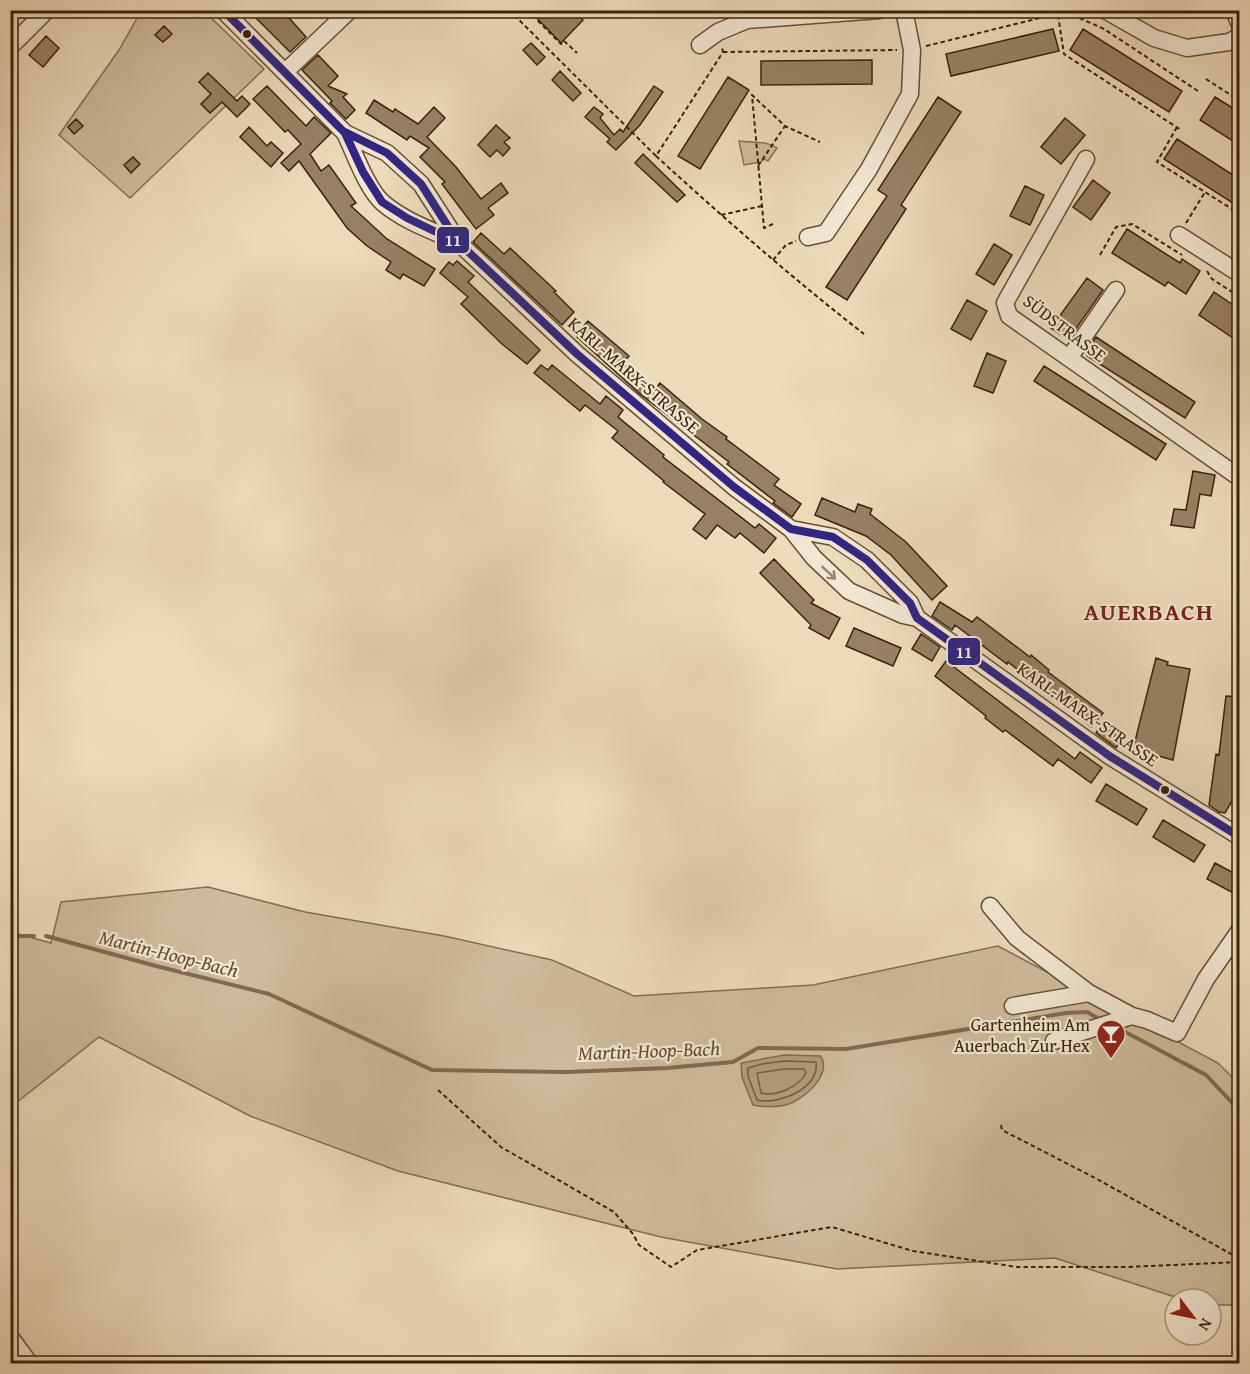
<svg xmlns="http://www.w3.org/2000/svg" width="1250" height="1374" font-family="'Gentium Book Plus',serif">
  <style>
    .green { fill: #cebb9d; stroke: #846e52; stroke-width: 1.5 }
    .water { fill: #af9b7e; stroke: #806a4f; stroke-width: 1.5 }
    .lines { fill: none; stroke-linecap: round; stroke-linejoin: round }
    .shore { stroke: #745e43; stroke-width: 1.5 }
    .stream { stroke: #806a4f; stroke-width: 4 }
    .building { fill: #978165; stroke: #3a2108; stroke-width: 1.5 }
    .minor-casing { stroke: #664f35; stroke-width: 19 }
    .path { stroke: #3a2108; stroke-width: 2; stroke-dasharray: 4.5 3; stroke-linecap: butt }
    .minor { stroke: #f3e7d3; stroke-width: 16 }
    .bus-1-casing { stroke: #f3e7d3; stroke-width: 12 }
    .bus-1 { stroke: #312783; stroke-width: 8 }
    .oneway { stroke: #96846e }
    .bus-dot { fill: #3a2108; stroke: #f3e7d3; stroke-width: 2 }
    .labels { text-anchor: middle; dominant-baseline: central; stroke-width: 4.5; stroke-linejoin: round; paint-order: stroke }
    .street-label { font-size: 18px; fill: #3a2108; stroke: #f3e7d3 }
    .poi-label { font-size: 18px; fill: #3a2108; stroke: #f3e7d3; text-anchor: end }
    .water-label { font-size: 20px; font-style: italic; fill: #634c31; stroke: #f3e7d3 }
    .district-label { font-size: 24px; font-weight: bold; letter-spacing: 1.5px; fill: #7a1f14; stroke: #f3e7d3 }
    .line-badge { stroke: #f3e7d3; stroke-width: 2 }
    .badge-label { font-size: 16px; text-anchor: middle; font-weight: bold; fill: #fff }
  </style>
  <rect width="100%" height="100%" fill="#ecdabb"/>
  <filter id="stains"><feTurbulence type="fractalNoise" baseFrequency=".00333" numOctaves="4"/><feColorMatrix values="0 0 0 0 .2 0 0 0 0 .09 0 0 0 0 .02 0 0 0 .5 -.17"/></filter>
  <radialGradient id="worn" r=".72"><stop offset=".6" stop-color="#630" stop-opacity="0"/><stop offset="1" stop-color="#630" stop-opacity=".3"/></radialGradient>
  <path class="green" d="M141,11H204L264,69L130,198L59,135L119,50Z
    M739,141C753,143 765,140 777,148L768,161L764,159L761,162L744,165Z
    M208,887L305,912L444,936L552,960L634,996L813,985L998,946L1218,1063L1239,1084V1305H1211V1299H1181L1055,1258L837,1269L661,1237L398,1171L250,1116L99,1037L11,1107V932L51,943L61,902Z"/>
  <path class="water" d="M784,1055L821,1056C832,1076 803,1100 786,1105C774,1108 764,1107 753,1105L742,1077L741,1063Z"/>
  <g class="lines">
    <path class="shore" d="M784,1061L816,1062C820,1089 778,1105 757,1100L748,1076V1068L762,1064Z
      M785,1069H804L806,1073C799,1087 776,1097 761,1093L757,1073Z"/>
    <path class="stream" d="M10,936H34
      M46,936L156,966L269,994L432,1070L567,1072L667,1068L733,1062L758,1048L846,1049L1066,1013L1087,1012L1101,1020
      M1116,1027L1206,1075L1240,1111"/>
  </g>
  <path class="building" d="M260,10H282L306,37L290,52L254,16Z
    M529,10H573L583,20L561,43Z
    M164,26L172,34L163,42L155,35Z
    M1053,29L1059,51L951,76L946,54Z
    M1083,29L1182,91L1169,112L1070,50Z
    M46,36L59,48L43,67L29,55Z
    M531,43L545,57L537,65L523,50Z
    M318,55L338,76L328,86L347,94L343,97L355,110L346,119L330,103L332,101L302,70Z
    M872,60V84L761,85V61Z
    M560,71L581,93L573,101L552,80Z
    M208,73L237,101L242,96L250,104L237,117L222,102L210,113L201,104L211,94L199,82Z
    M728,77L749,90L700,169L678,156Z
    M267,86L306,126L314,117L331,133L310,154L321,171L329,165L356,203L351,206L387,239L435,269L424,286L403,274L400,279L386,270L391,262L367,246L347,228L299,161L289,171L281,163L301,144L288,130L285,132L253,99Z
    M654,86L663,92L640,125L616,150L607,142L610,139L585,117L594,107L603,114L600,118L614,135L620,129L623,132Z
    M938,97L961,112L901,205L906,209L847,300L826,287L887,196L878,190Z
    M1215,97L1239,112V145L1200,120Z
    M374,100L393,112L395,109L418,124L434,107L445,118L427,137L456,167L481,199L501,183L508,193L488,208L494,215L476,229L442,184L445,182L420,157L429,148L410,136L407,140L366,113Z
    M1065,118L1085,135L1061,164L1041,147Z
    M76,119L83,126L74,134L68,127Z
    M496,125L510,138L504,142L510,148L503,156L497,150L490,157L478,145Z
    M249,127L267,146L271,142L283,153L271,167L240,137Z
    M1177,139L1239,179V207L1164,159Z
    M643,154L685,195L677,202L635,163Z
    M133,157L140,164L131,173L124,165Z
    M1093,180L1110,193L1091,220L1073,207Z
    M1025,186L1044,195L1030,225L1010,216Z
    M1127,229L1180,263L1182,259L1200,271L1186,294L1168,282L1165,286L1112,253Z
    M481,233L504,254L510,248L556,291L554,292L574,312L562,325L473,242Z
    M994,244L1012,255L994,285L976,274Z
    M457,261L474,276L468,282L540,350L527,364L502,344L461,304L468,297L440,273L449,262L453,265Z
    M1087,278L1103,290L1068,340L1051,328Z
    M1214,292L1239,309V342L1199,315Z
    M967,300L987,311L971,340L951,329Z
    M588,321L629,356L623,363L654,391L660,383L702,419L727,437L726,439L779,479L774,485L801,504L792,517L773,503L775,501L727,464L729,462L640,394L577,337L580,334L578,332Z
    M1096,337L1195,402L1185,418L1087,356L1088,354L1086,352Z
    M987,353L1006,361L993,393L974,386Z
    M541,365L548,370L552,365L600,404L606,396L623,410L618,417L664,455L663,457L755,528L759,524L776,538L764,553L740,533L735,538L717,525L706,539L693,529L705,514L663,482L664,481L612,438L618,431L585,405L580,411L534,373Z
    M1044,366L1166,444L1156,460L1034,381Z
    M1193,471L1215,475L1211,496L1200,494L1194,528L1171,525L1174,509L1186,510Z
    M822,498L855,512L858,504L872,509L870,514L906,542L947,586L932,600L891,555L866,536L815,515Z
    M774,559L814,600L811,603L840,618L829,639L809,628L811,625L760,573Z
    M940,602L972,622L977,617L1030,657L1031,655L1049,670L1048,672L1103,713L1092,727L1008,662L1007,664L955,625L952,630L932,616Z
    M854,628L901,648L893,666L846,646Z
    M921,634L940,647L932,661L912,649Z
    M1156,658L1168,662L1167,665L1190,669L1173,760L1133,749Z
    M946,661L1075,759L1080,752L1102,768L1091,783L1058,759L1053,766L1005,730L1003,732L985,718L986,716L935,676Z
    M1226,696L1239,697V745L1232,801L1225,813L1219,812L1209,805L1216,754L1219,755Z
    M1101,725L1122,739L1116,748L1096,733Z
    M1106,784L1147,809L1137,825L1096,801Z
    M1163,820L1205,845L1194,862L1153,837Z
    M1215,863L1239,876V896L1207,879Z"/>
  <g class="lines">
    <g class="minor-casing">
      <path id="minor" d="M223,10L345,133L387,153L421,184L459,243L577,354L734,487L791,529L814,558L849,591L903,615L917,618L1111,757L1240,837
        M1105,10L1154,38L1187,48L1229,42L1240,36
        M1234,10L1240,25
        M700,45L718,32L747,20L879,10
        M10,47L47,10
        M285,72L350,10
        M345,133C354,152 367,189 383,203C404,221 433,231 458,242
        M1086,159L1005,303L1009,316L1240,478
        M1179,235L1240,274
        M808,237L826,233L869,169L910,94L912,50L904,10
        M1069,358L1116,290
        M791,529L833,537L867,560L910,603L917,618
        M990,906L1017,938L1089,993L1132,1016
        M1013,1006L1089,993
        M1054,1041L1132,1016L1147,1020L1177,1033L1206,979L1240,930
        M10,1337L30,1364"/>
    </g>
    <path class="path" d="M509,10L656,156L723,52L722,47
      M527,10L561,44L564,41
      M1043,10L1044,17
      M1058,15L1064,54L1181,130
      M564,41L577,53
      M926,46L1044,17L1058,15L1075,16L1104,29L1198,91
      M723,52L897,50
      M1206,79L1240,101
      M1177,127L1157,162L1232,209L1235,220L1240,223
      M656,156C724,218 792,278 864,334
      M758,166L785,126
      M721,215L762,206
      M1186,223L1205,192
      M773,224L764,228L752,95L785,126L820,142
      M1100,255L1116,227L1132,224L1182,255
      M773,260L786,245L796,241
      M1207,271L1212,279L1240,297
      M438,1090L501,1147L614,1212L633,1234L639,1245L671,1267L697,1250L832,1227L913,1251L1017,1267H1127L1240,1262
      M1001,1125L1002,1130L1097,1179L1240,1259"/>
    <use href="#minor" class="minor"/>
    <g class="bus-1-casing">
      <path id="bus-1" d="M223,10L345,133L363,172L382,202L407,218L459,243L577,354L734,487L791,529L833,537L867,560L910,603L917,618L1111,757L1240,837
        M345,132L387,153L421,184L456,239"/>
    </g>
    <use href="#bus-1" class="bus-1"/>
  </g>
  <defs><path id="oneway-shaft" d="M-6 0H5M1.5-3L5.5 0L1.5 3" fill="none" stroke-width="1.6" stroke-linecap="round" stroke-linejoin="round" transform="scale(1.5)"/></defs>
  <use class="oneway" href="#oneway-shaft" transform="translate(829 573) rotate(43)"/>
  <defs>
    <g id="bar-pin" transform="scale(1.5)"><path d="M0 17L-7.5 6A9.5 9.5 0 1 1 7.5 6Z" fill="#8f2418" stroke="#f3e7d3"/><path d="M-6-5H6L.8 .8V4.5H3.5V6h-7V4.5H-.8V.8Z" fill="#fff"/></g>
  </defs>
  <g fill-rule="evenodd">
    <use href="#bar-pin" x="1111" y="1034"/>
  </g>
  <g class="bus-dot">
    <circle cx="247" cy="34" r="5"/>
    <circle cx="1165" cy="790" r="5"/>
  </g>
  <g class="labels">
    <g class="street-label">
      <text transform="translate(1065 328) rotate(37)">SÜDSTRASSE</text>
      <text transform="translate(634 375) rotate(41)">KARL-MARX-STRASSE</text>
      <text transform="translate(1088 714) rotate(35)">KARL-MARX-STRASSE</text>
    </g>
    <g class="poi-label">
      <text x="1090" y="1024">Gartenheim Am<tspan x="1090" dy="21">Auerbach Zur Hex</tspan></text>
    </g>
    <g class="water-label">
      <text transform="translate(169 953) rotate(14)">Martin-Hoop-Bach</text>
      <text transform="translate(649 1050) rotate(-2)">Martin-Hoop-Bach</text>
    </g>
    <g class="district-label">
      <text x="1149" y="611">AUERBACH</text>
    </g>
  </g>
  <g class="line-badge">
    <rect x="436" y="226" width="34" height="28" rx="6" fill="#312783"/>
    <rect x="947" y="637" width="34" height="29" rx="6" fill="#312783"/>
  </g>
  <g class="badge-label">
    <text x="453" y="246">11</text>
    <text x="964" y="658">11</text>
  </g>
  <rect width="1250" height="1374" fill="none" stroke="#ecdabb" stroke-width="36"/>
  <rect x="12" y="12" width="1226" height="1350" fill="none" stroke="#3a2108" stroke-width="3"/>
  <rect x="18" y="18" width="1214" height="1338" fill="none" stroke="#3a2108" stroke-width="1.5"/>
  <g transform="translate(1193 1317) rotate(122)"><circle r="28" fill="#f3e7d3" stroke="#a99882" stroke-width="1.5"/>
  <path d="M0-4.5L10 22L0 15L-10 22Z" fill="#8f2418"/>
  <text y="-9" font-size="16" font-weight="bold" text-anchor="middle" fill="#3a2108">N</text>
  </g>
  <rect width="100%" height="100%" filter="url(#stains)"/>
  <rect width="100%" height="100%" fill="url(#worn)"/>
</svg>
